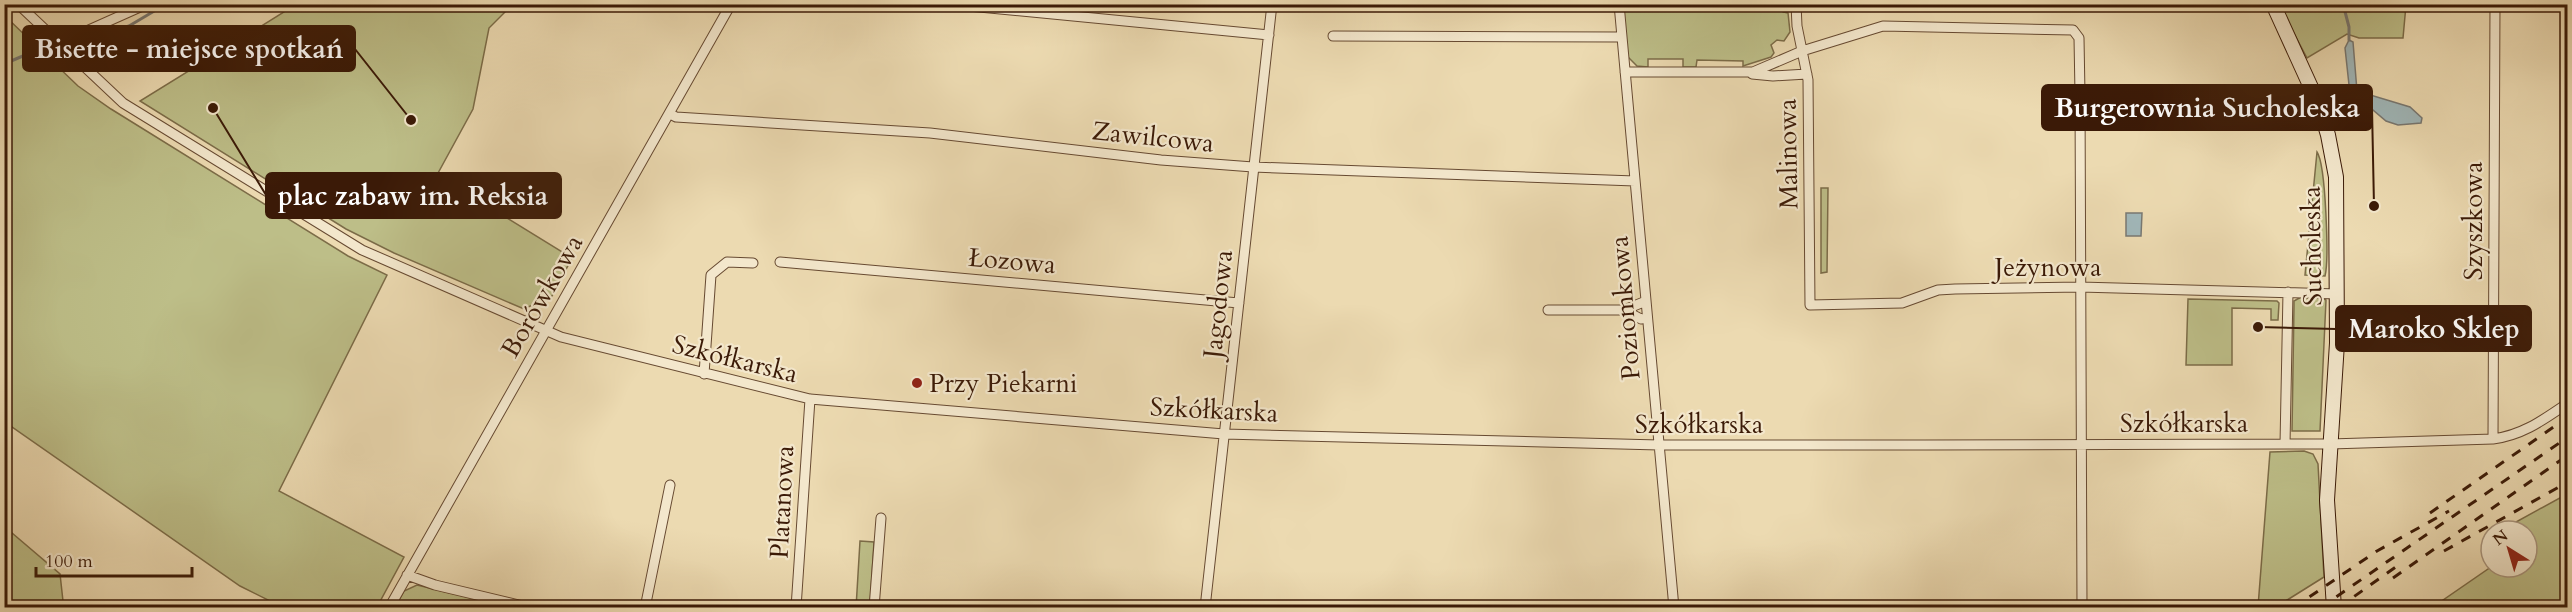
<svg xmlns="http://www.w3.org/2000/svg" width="2572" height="612" font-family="Cardo,serif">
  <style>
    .green { fill: #bdbe88; stroke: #7c6c48; stroke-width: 1.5 }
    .water { fill: #a0b7b9; stroke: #787872; stroke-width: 1.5 }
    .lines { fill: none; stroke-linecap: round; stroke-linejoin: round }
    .stream { stroke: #787872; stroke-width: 3 }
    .street-casing { stroke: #674a32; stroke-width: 11 }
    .secondary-casing { stroke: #3b1a07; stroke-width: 16 }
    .street { stroke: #f3e7cc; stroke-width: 9 }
    .secondary { stroke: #f3e7cc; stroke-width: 14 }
    .rail { stroke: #3b1a07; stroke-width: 3; stroke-dasharray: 10 10; stroke-linecap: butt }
    .poi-dot { fill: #8f2418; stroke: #f3e7cc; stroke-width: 2 }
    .labels { text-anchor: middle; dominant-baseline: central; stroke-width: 4.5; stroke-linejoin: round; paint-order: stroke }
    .street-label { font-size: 26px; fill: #3b1a07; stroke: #f3e7cc }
    .poi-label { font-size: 26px; fill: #3b1a07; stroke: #f3e7cc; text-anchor: start }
    .leader { fill: none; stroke: #3b1a07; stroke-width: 2 }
    .callout-dot { fill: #3b1a07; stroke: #f3e7cc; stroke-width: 2 }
    .callout { fill: #3b1a07; stroke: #3b1a07; stroke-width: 2 }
    .callout-label { font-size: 27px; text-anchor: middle; font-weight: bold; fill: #fff }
  </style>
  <rect width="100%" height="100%" fill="#ecdab1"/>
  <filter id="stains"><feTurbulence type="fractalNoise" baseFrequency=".00333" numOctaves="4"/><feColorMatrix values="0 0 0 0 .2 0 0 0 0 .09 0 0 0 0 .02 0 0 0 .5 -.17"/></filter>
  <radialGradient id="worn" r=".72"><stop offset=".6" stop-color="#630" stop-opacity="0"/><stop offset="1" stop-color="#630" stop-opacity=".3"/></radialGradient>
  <path class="green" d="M290,4L512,5L489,28L473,109L437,175L572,258L552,296L524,309L394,253L346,229L140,101L284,12Z
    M1623,5H1783V12L1788,13L1790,32L1784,41L1777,40L1771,45L1774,53L1771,57L1743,66V61L1697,60L1696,67H1683V59H1648V67L1637,66L1628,57Z
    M2279,5H2406L2403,38H2359L2347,34L2307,58Z
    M5,16L78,86L111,109L348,256L387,275L279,491L404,557L377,607H282L240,586L5,422Z
    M2317,152C2326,165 2329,261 2325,276L2305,275Z
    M1821,188H1828L1827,272L1821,273Z
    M2301,297H2320L2326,300L2320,431H2292L2294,306V301Z
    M2188,299L2277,301L2279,303L2278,320H2271V309L2232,308V365H2186Z
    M2304,451L2313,454L2318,464L2324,577L2276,607H2258L2270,452Z
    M2567,494V607H2433L2491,567H2527L2529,540L2527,531H2523L2516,522Z
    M5,527L60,574L63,601L60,607H5Z
    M860,541L874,542L870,607L856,608Z
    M417,585L509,607H395L404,591Z"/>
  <path class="water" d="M2349,40L2353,42L2357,91L2410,107L2422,118L2421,123L2398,125L2386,121L2367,105L2355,101L2350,94L2345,48Z
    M2126,213H2142L2141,236H2126Z"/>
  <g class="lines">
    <path class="stream" d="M2343,4L2349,27V40
      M90,38L129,26L161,7
      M4,64L37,50"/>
    <g class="street-casing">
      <path id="street" d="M18,4L123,103L362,250L561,337L810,399L1224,434L1424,439L1659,445H1925L2330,444L2493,439C2523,435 2543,420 2568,403
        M948,4L1269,35
        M1619,4L1674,608
        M1796,4L1797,26L1808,80L1810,305L1902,303L1938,290L1955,289L2080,287L2338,294
        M1333,36L1622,37
        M59,46L64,41L147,4
        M1625,72H1753L1802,51L1883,26L2073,30L2079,38L2080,94L2082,608
        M1752,74L1773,76L1807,74
        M670,114L676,117L930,133L1161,160L1253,167L1635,181
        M780,262L1239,303
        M1548,310H1624L1641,319L1647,318
        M1624,310L1646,301
        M704,374L711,275L727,262L753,263
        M2493,439L2495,4
        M2285,444L2288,292
        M407,575L435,585L531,608
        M389,608L731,4
        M645,608L670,485
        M796,608L810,399
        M874,608L881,518
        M1205,608L1272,4"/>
    </g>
    <g class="secondary-casing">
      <path id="secondary" d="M2273,4L2319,105L2328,135L2336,177L2337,343L2327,500L2334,608"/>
    </g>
    <use href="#street" class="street"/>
    <use href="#secondary" class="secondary"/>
    <path class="rail" d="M2430,513L2568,417
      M2444,551L2568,482
      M2393,578L2568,455
      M2293,608L2377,551L2449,511
      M2320,608L2568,437
      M2338,608L2397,566"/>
  </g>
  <circle class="poi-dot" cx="917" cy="383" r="6"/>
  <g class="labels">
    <g class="street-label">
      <text transform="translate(1153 137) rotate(6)">Zawilcowa</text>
      <text transform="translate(1788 154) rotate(-91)">Malinowa</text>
      <text transform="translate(2473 221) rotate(-90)">Szyszkowa</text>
      <text transform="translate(2312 246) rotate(-91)">Sucholeska</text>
      <text transform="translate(1012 261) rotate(5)">Łozowa</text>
      <text x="2048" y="267">Jeżynowa</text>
      <text transform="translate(542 296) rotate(-60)">Borówkowa</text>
      <text transform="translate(1218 304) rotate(-84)">Jagodowa</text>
      <text transform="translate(1625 308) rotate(-95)">Poziomkowa</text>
      <text transform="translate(735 359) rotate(14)">Szkółkarska</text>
      <text transform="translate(1214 410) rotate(3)">Szkółkarska</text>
      <text x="2184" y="423">Szkółkarska</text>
      <text x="1699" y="424">Szkółkarska</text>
      <text transform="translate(782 502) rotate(-87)">Platanowa</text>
    </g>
    <g class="poi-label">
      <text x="929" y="383">Przy Piekarni</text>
    </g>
  </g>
  <path class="leader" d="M411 120L355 49M2374 206L2372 108M213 108L266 195M2258 327L2336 329"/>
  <g class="callout-dot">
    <circle cx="411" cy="120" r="6"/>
    <circle cx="2374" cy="206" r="6"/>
    <circle cx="213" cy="108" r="6"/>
    <circle cx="2258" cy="327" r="6"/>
  </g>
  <g class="callout">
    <rect x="23" y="26" width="332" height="45" rx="6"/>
    <rect x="2042" y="85" width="330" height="45" rx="6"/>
    <rect x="266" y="173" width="295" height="45" rx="6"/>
    <rect x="2336" y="306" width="195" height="45" rx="6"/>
  </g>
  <g class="callout-label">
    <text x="189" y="58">Bisette - miejsce spotkań</text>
    <text x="2207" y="117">Burgerownia Sucholeska</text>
    <text x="413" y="205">plac zabaw im. Reksia</text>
    <text x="2434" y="338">Maroko Sklep</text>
  </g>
  <rect width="2572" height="612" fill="none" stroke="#ecdab1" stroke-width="24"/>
  <rect x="6" y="6" width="2560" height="600" fill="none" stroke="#3b1a07" stroke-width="3"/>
  <rect x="12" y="12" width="2548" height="588" fill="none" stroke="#3b1a07" stroke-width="1.5"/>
  <g transform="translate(2509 549) rotate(323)"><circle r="28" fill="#f3e7cc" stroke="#a9957d" stroke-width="1.5"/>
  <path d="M0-4.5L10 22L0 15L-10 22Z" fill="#8f2418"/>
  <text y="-9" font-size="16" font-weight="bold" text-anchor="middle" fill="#3b1a07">N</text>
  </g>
  <path d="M36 567v9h156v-9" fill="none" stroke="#3b1a07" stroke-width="3"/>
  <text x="45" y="567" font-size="18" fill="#3b1a07" stroke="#f3e7cc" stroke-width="4.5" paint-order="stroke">100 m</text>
  <rect width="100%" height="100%" filter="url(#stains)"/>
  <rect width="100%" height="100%" fill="url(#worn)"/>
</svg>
